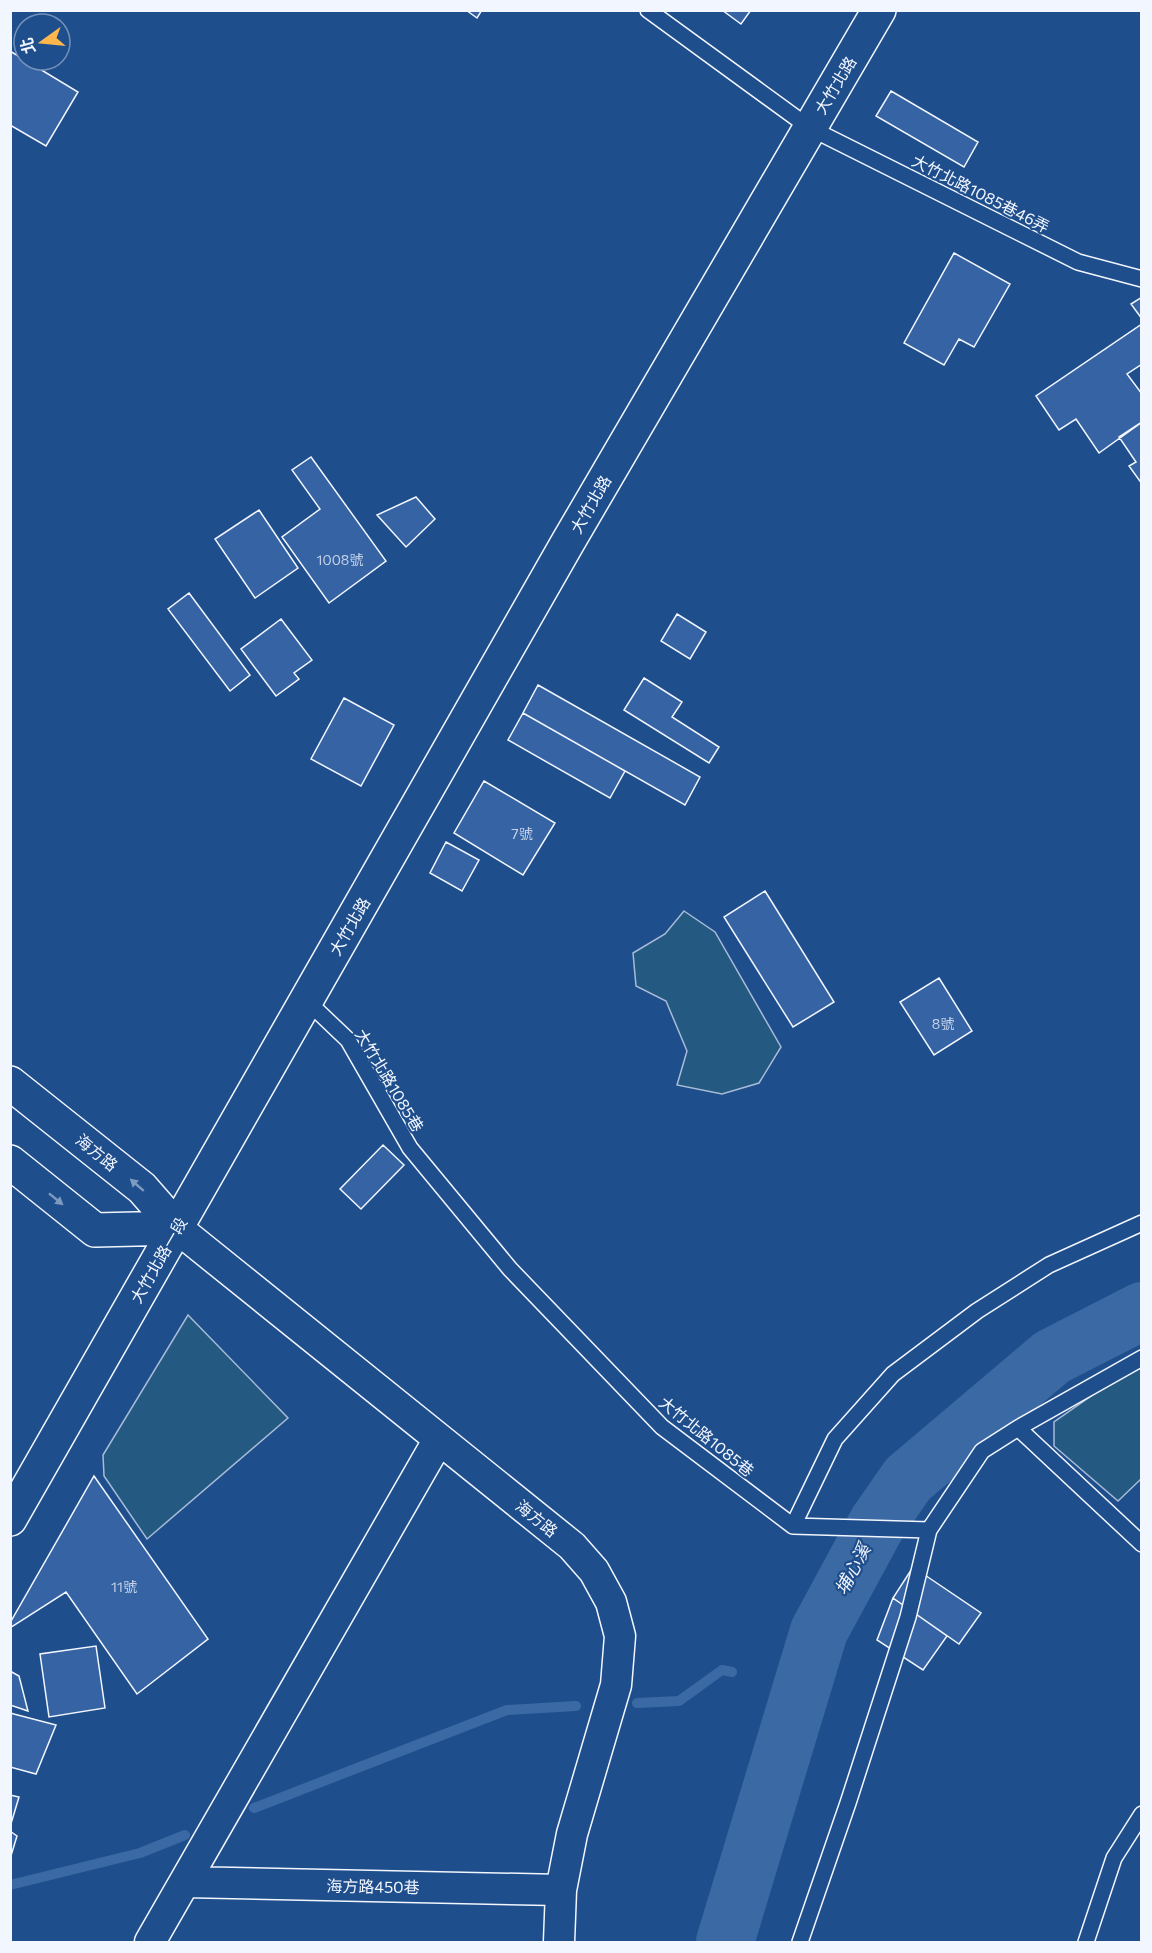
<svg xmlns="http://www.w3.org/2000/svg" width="1152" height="1953" font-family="Commissioner,'Noto Sans TC',sans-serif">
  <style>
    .green { fill: #245a82; stroke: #a8bbd7; stroke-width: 1.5 }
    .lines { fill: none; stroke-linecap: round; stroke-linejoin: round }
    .stream { stroke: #3b69a3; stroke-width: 10 }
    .river { stroke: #3b69a3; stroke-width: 58 }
    .building { fill: #3563a3; stroke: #f2f6ff; stroke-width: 1.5 }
    .lane-casing { stroke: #f2f6ff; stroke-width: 18 }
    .street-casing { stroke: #f2f6ff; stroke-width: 33 }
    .secondary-casing { stroke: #f2f6ff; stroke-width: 36 }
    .lane { stroke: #1f4e8c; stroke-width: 15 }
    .street { stroke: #1f4e8c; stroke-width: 30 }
    .secondary { stroke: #1f4e8c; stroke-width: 33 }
    .oneway { fill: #7e9ac0 }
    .labels { text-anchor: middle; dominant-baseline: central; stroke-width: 4.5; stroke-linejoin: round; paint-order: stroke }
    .number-label { font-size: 14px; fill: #c3d1e8 }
    .street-label { font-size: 16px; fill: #f2f6ff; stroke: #1f4e8c }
    .water-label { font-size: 18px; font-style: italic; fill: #f2f6ff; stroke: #1f4e8c }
  </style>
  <rect width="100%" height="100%" fill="#1f4e8c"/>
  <path class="green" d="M684,911L715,932L781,1047L759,1083L722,1094L677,1085L687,1051L666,1001L636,986L633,953L665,934Z
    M188,1315L288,1418L147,1539L104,1476L103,1455Z
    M1141,1368V1479L1118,1501L1054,1446V1422L1117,1378Z"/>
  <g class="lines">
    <path class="stream" d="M637,1703L679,1701L722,1670L732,1672
      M254,1808L507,1710L576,1706
      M10,1885L140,1853L185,1835"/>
    <path class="river" d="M725,1942L819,1631L878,1522L908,1479L1052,1357L1142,1311"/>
  </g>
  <path class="building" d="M466,10H482L477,18Z
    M722,10H751L741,24Z
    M10,51L78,92L46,146L10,125Z
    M891,91L978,142L964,167L876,116Z
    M954,253L1010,284L974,347L959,339L944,365L904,343Z
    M1142,297V319L1131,304Z
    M1142,324V364L1127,374L1142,394V422L1099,453L1076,419L1059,430L1036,396Z
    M1142,422V484L1129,466L1136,462L1119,437Z
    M311,457L386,561L329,603L282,537L320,509L292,470Z
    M416,497L435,519L406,547L377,515Z
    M259,510L298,568L255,598L215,539Z
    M189,593L250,675L230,691L168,609Z
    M677,614L706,632L690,659L661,641Z
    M281,619L312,660L294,673L299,679L276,696L241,649Z
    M644,678L682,702L672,717L719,747L709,763L624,710Z
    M538,685L700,777L685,805L523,713Z
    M344,698L394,725L361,786L311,759Z
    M523,713L625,771L610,798L508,740Z
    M484,781L555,823L523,875L454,833Z
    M446,842L479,860L462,891L430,873Z
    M765,891L834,1002L793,1027L724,917Z
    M939,978L972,1031L934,1055L900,1002Z
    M383,1145L404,1165L361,1209L340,1189Z
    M94,1476L208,1639L137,1694L66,1592L10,1628V1623Z
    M913,1567L981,1613L959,1644L893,1598Z
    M893,1598L947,1636L923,1670L877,1640Z
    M96,1646L105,1708L49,1717L40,1654Z
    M10,1671L19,1676L28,1711L10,1705Z
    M10,1713L56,1725L36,1774L10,1767Z
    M10,1795L19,1797L10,1827Z
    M10,1831L17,1836L10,1859Z"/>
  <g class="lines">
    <g class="lane-casing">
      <path id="lane" d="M648,10L810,128L1078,262L1142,279
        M306,1000L348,1040L410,1148L510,1269L662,1427L793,1526
        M1018,1428L1142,1544
        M793,1526L835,1439L893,1374L977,1311L1049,1265L1142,1223
        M793,1526L929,1530
        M800,1942L848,1803L908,1617L929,1530L982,1451L1018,1428L1142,1358
        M1086,1942L1114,1858L1142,1814"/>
    </g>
    <g class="street-casing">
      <path id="street" d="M177,1228L572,1546L594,1571L611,1602L620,1636L616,1685L572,1834L561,1890L559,1942
        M185,1882L561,1890
        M150,1942L439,1439"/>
    </g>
    <g class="secondary-casing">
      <path id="secondary" d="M10,1083L142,1188L177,1228
        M10,1162L95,1230L177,1228
        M10,1519L568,542L879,10"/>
    </g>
    <use href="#lane" class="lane"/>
    <use href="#street" class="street"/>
    <use href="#secondary" class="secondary"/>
  </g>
  <defs><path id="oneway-solid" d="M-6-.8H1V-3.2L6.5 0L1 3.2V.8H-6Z" transform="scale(1.5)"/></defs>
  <g class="oneway">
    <use href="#oneway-solid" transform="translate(137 1185) rotate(-139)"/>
    <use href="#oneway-solid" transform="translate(56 1199) rotate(39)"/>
  </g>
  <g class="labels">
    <g class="number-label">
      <text x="340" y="559">1008號</text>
      <text x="522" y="833">7號</text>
      <text x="943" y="1023">8號</text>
      <text x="124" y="1586">11號</text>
    </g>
    <g class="street-label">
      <text transform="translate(835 85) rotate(-59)">大竹北路</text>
      <text transform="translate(981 193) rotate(27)">大竹北路1085巷46弄</text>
      <text transform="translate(590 504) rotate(-60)">大竹北路</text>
      <text transform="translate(349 926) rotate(-60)">大竹北路</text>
      <text transform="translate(390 1080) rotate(59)">大竹北路1085巷</text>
      <text transform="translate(97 1152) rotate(39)">海方路</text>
      <text transform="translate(158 1260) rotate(-60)">大竹北路一段</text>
      <text transform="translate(707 1436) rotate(39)">大竹北路1085巷</text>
      <text transform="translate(537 1518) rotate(39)">海方路</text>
      <text transform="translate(373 1886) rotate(1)">海方路450巷</text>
    </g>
    <g class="water-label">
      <text transform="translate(852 1569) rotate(-62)">埔心溪</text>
    </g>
  </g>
  <rect width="1152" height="1953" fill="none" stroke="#f2f6ff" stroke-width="24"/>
  <g transform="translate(42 42) rotate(255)"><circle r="28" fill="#1f4e8c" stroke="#7391ba" stroke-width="1.5"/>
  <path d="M0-4.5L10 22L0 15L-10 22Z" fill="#ffb74d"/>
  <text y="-9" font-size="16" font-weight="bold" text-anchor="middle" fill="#f2f6ff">北</text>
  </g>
</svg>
